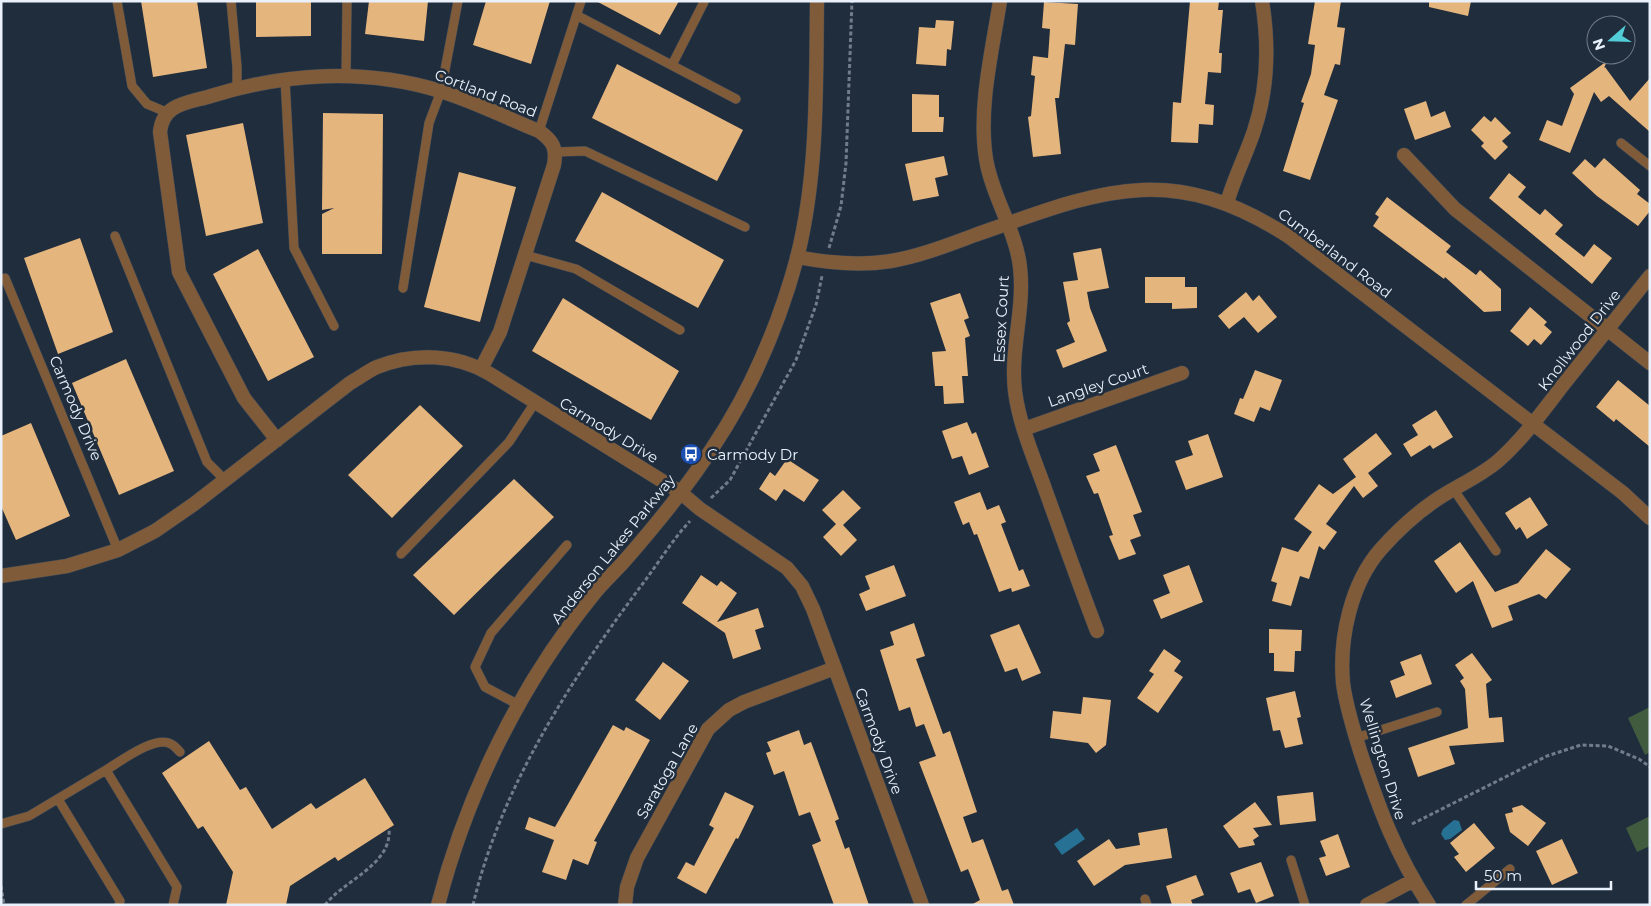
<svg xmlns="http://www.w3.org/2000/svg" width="1651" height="906" font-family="Montserrat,sans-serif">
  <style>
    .green { fill: #415b3e }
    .water { fill: #277194 }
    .building { fill: #e5b57e }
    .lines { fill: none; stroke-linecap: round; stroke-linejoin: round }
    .service-casing { stroke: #3c4958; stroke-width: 10 }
    .minor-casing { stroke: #3c4958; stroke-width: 15 }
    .tertiary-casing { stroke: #3c4958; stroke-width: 15 }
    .path { stroke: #717c8a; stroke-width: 3; stroke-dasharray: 4 2.5; stroke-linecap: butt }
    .service { stroke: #7f5b39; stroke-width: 9 }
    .minor { stroke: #7f5b39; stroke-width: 14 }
    .tertiary { stroke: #7f5b39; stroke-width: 14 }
    .labels { text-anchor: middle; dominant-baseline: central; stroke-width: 5; stroke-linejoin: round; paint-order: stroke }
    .street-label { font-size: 15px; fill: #e9f2fc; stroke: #202d3d }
    .poi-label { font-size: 15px; fill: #e9f2fc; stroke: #202d3d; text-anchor: start }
  </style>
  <rect width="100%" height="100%" fill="#202d3d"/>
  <path class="green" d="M1650,707V752L1645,755L1628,718Z
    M1650,816V846L1637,852L1626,828Z"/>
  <path class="water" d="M1454,820L1459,821L1462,830L1450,839L1445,840L1441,834L1443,829Z
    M1077,828L1085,839L1062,855L1054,844Z"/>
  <path class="building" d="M141,1H197L207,68L153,77Z
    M256,1H311V36L256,37Z
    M369,1H428L424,41L365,34Z
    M486,1H550L531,64L473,45Z
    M596,1H679L660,35Z
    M1190,1H1219L1218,10H1223L1219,53H1222L1221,73L1208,72L1205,104L1214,105L1213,125L1199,124L1198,143L1171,142L1173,102L1181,103Z
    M1315,1H1341L1337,27L1345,28L1340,65L1335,64L1324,95L1338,100L1310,180L1283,171L1304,103L1301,102L1311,74L1315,45L1308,44Z
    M1429,1H1471L1468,16L1429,7Z
    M1044,2L1078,4L1075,45L1065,44L1059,98H1055L1061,154L1033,157L1028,117L1031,116L1035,76L1031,75L1033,56L1048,58L1050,29L1042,28Z
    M936,20L954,21L951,50L947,49L946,66L916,64L919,27L935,28Z
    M1607,61L1604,68L1605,67L1630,101L1650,78V132L1609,96L1601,102L1594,92L1570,153L1539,140L1547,120L1562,126L1574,94L1570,88Z
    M617,64L743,130L717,181L592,118Z
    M912,94L939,95V117H944L943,132H912Z
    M1426,101L1431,117L1445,111L1451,127L1415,140L1404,109Z
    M323,113L383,114L382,254H322V214L334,208L322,210Z
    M1484,116L1491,122L1495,117L1511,133L1502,141L1508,147L1495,160L1481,146L1484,143L1471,130Z
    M243,123L263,223L206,236L186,135Z
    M944,156L948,175L935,178L939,196L913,201L905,164Z
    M1604,158L1640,190L1637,194L1650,204V211L1638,226L1597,196L1572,173L1585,159L1595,168Z
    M459,172L516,187L480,322L424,307Z
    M1509,173L1526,187L1518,197L1540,215L1545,209L1563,225L1555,234L1584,257L1594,244L1612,258L1592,284L1489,198Z
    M602,192L724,260L698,308L575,241Z
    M1387,197L1451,246L1446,252L1476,275L1480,270L1501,289V311L1484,312L1445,277L1444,279L1373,226L1379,217L1375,214Z
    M80,238L113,332L58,354L24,258Z
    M1101,248L1109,288L1087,292L1090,308L1107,351L1063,368L1056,350L1075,342L1067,323L1070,321L1063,282L1078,280L1073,253Z
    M258,249L314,357L268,381L213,274Z
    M1145,277H1185V287H1197V308L1172,309V303H1145Z
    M1246,292L1253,301L1259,295L1277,317L1258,333L1244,317L1229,329L1218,316Z
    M960,293L969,318L964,320L970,336L965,338L968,376H962L964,403L944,404L943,386H935L932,352L946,351L930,303Z
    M563,298L679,371L651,420L532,351Z
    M1530,307L1547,322L1544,325L1552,332L1541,345L1534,339L1528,346L1510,331Z
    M126,359L174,471L119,495L72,383Z
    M1255,370L1282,380L1270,411L1260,407L1254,422L1234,414L1240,398L1243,399Z
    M1618,380L1650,406V447L1616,419L1614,422L1596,407Z
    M420,405L463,446L392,518L348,475Z
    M1436,410L1453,437L1433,449L1430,445L1411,457L1403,444L1418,435L1412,425Z
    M967,422L972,434L976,432L989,467L969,475L962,456L952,459L942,431Z
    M31,423L70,516L16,540L1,506V436Z
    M1376,433L1392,454L1368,473L1378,486L1363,498L1354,486L1326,524L1337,532L1324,550L1319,546L1309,579L1300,576L1291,606L1272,601L1277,583L1271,581L1282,547L1298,552L1312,532L1294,519L1319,484L1333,494L1356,477L1343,459Z
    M1208,434L1223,477L1186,490L1175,461L1193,455L1188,441Z
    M1116,445L1142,512L1133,515L1141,536L1130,540L1136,554L1119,560L1109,536L1113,535L1098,493L1094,494L1086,476L1100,471L1093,454Z
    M787,459L819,480L804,502L784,489L776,501L759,489L770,472L775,476Z
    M514,479L554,517L454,615L413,575Z
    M843,490L861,508L843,525L857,540L841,556L823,537L836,524L822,510Z
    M980,492L987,510L999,505L1006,522L1001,524L1019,571L1023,569L1030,586L1012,592L1011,588L999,592L977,534L974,535L969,522L963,525L954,502Z
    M1530,497L1548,525L1527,539L1520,527L1516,530L1505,513Z
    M1460,542L1495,592L1518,583L1546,549L1571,569L1546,599L1539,594L1508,606L1513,620L1492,628L1473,581L1456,593L1434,561Z
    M894,565L906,596L866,611L859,594L870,589L865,576Z
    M1189,565L1203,602L1161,619L1153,600L1170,593L1163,575Z
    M701,575L717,586L721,581L737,593L717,622L758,608L764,627L755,630L761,649L733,659L725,633L682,603Z
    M914,623L925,656L916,659L943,734L950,731L977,812L963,817L972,843L983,839L1002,891L1008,889L1014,905H971L980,900L968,869L961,872L919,762L936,756L924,724L916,727L910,707L899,711L880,650L894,645L890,632Z
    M1019,624L1041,673L1022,681L1017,668L1005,672L990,635Z
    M1269,629L1302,630L1301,651H1295L1294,672L1274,671V653H1269Z
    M1164,649L1181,661L1174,671L1183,677L1158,713L1137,698L1154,674L1149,671Z
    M1472,653L1492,680L1486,684L1489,718L1502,717L1504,742L1449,746L1455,764L1418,777L1408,748L1468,728L1465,689L1460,681L1464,678L1455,665Z
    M1421,654L1432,684L1396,698L1390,681L1405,675L1400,662Z
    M663,662L689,681L660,720L635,700Z
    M1295,691L1301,717L1297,718L1303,744L1285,748L1280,730L1273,731L1266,698Z
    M1083,697L1111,700L1106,745L1096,753L1088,743L1050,738L1053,711L1081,714Z
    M613,725L624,731L626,727L650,740L594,841L597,842L588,865L573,859L566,880L542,872L554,840L525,829L529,817L555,827Z
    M799,730L804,745L811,742L839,819L835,821L845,849L849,847L869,905H834L812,845L821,841L810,812L799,816L784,771L774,775L766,753L771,751L767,742Z
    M209,741L240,790L246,787L272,829L311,803L316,809L365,778L394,825L338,861L335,857L290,886L286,905H226L233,872L203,826L198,829L162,773Z
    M725,792L754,806L738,839L736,838L706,894L677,878L686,862L694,866L714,828L709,825Z
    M1313,792L1316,821L1280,825L1277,796Z
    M1255,802L1272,825L1253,828L1259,836L1253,840L1255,845L1239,848L1223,826Z
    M1522,805L1546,823L1528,846L1510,832L1505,814L1513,812L1512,808Z
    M1474,823L1495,848L1466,872L1454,857L1459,854L1450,843Z
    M1167,828L1172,858L1125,865L1094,886L1077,861L1109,839L1116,849L1140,845L1138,833Z
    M1338,834L1350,867L1326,876L1319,858L1326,856L1320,841Z
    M1562,839L1578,873L1552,885L1536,851Z
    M1261,862L1274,896L1256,903L1250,889L1238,893L1230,873Z
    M1196,875L1204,895L1191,900L1193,905H1172L1166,886Z"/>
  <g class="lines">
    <g class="service-casing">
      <path id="service" d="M117,1L132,86L147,104L166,112
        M231,1L237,67V88
        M578,16L736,99
        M672,65L704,2
        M346,76L347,1
        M285,79L294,248L334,326
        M539,131L581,1
        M1621,143L1650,166
        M556,152L585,151L745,227
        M115,236L207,462L225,480
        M525,255L576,269L680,330
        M5,278L118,550
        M403,288L429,123L441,91L458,1
        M1454,490L1496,551
        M401,554L509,442L534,404
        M519,705L485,687L475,667L491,633L567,545
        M1356,738L1437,712
        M106,770C121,761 155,735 171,744C175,746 178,750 180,752
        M58,799L120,901L119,905
        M1,824L29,816L106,770L177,887L173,905
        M1291,860L1305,905
        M1145,899L1147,905
        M1466,905L1510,869"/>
    </g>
    <g class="minor-casing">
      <path id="minor" d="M1000,1C992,52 978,108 986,159C992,196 1016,231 1020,267C1025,309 1010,349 1015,391C1019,424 1034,458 1045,489C1062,536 1079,584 1097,631
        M1404,155L1455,209L1650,363
        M1227,203C1234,178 1246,155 1254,131C1268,89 1269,44 1262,1
        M797,257C828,263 860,266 891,261C920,256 948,245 975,235C1098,192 1168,159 1288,236L1623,493L1650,518
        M1024,429L1182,373
        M277,440L244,398L179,272L160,132C163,103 188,103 211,96C285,73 365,68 440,91C474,101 506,118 539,131C553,141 557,148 554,165L500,332L481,369
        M1,576L67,566L118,550L155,531L194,504L350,383C359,378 368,371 377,367C414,352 456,354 490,374L680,492L700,509L787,568L802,586L813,609L922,905
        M625,905L627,887L637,858L708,729L729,710L744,702L835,668
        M1367,905L1414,880
        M1429,905C1396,854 1380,811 1361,754C1354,731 1346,707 1343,683C1339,638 1351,583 1381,549C1397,531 1413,516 1433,502C1454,487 1478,478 1498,461C1523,439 1543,411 1563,385C1592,349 1621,312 1650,276"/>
    </g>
    <g class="tertiary-casing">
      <path id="tertiary" d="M438,905C467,793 520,685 593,595C603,582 616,571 627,558C674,504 720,445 751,381C770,342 786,299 797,258C818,175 816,86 817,1"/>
    </g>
    <path class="path" d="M829,248L841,206L846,163L852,1
      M711,498L730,480L796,360L816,305L822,276
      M1412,824L1547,756L1581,745L1608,746L1639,759L1650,767
      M1,886L4,905
      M325,905C344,880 392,865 389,829
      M473,905C501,786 572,678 644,582C659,562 673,539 690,521"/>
    <use href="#service" class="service"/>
    <use href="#minor" class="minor"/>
    <use href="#tertiary" class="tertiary"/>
  </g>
  <defs>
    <g id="bus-disc" transform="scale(1.125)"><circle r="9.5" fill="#1a4fb4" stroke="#202d3d"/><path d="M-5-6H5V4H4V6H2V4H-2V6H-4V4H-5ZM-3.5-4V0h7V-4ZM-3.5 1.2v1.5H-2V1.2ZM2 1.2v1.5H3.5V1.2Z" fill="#fff"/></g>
  </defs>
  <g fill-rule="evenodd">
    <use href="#bus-disc" x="691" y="454"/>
  </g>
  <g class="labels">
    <g class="street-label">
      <text transform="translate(486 93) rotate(21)">Cortland Road</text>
      <text transform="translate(1335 253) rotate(37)">Cumberland Road</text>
      <text transform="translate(1001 319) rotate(-87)">Essex Court</text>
      <text transform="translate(1579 340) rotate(-52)">Knollwood Drive</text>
      <text transform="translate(1098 385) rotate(-19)">Langley Court</text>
      <text transform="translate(76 408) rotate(67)">Carmody Drive</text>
      <text transform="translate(609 430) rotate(31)">Carmody Drive</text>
      <text transform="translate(613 549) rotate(-51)">Anderson Lakes Parkway</text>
      <text transform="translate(879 741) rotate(70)">Carmody Drive</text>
      <text transform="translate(1383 759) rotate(73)">Wellington Drive</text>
      <text transform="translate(667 771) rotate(-60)">Saratoga Lane</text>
    </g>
    <g class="poi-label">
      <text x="707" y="454">Carmody Dr</text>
    </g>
  </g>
  <rect width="1651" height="906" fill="none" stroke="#e9f2fc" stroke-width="5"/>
  <g transform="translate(1611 40) rotate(250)"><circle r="24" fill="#202d3d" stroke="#707c89"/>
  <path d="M0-4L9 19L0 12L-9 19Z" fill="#52ccd6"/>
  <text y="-8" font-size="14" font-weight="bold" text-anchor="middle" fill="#e9f2fc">N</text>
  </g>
  <path d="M1476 881v8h135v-8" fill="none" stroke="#e9f2fc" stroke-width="2.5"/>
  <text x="1484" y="881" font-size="15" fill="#e9f2fc" stroke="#202d3d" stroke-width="4" paint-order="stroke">50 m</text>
</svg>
